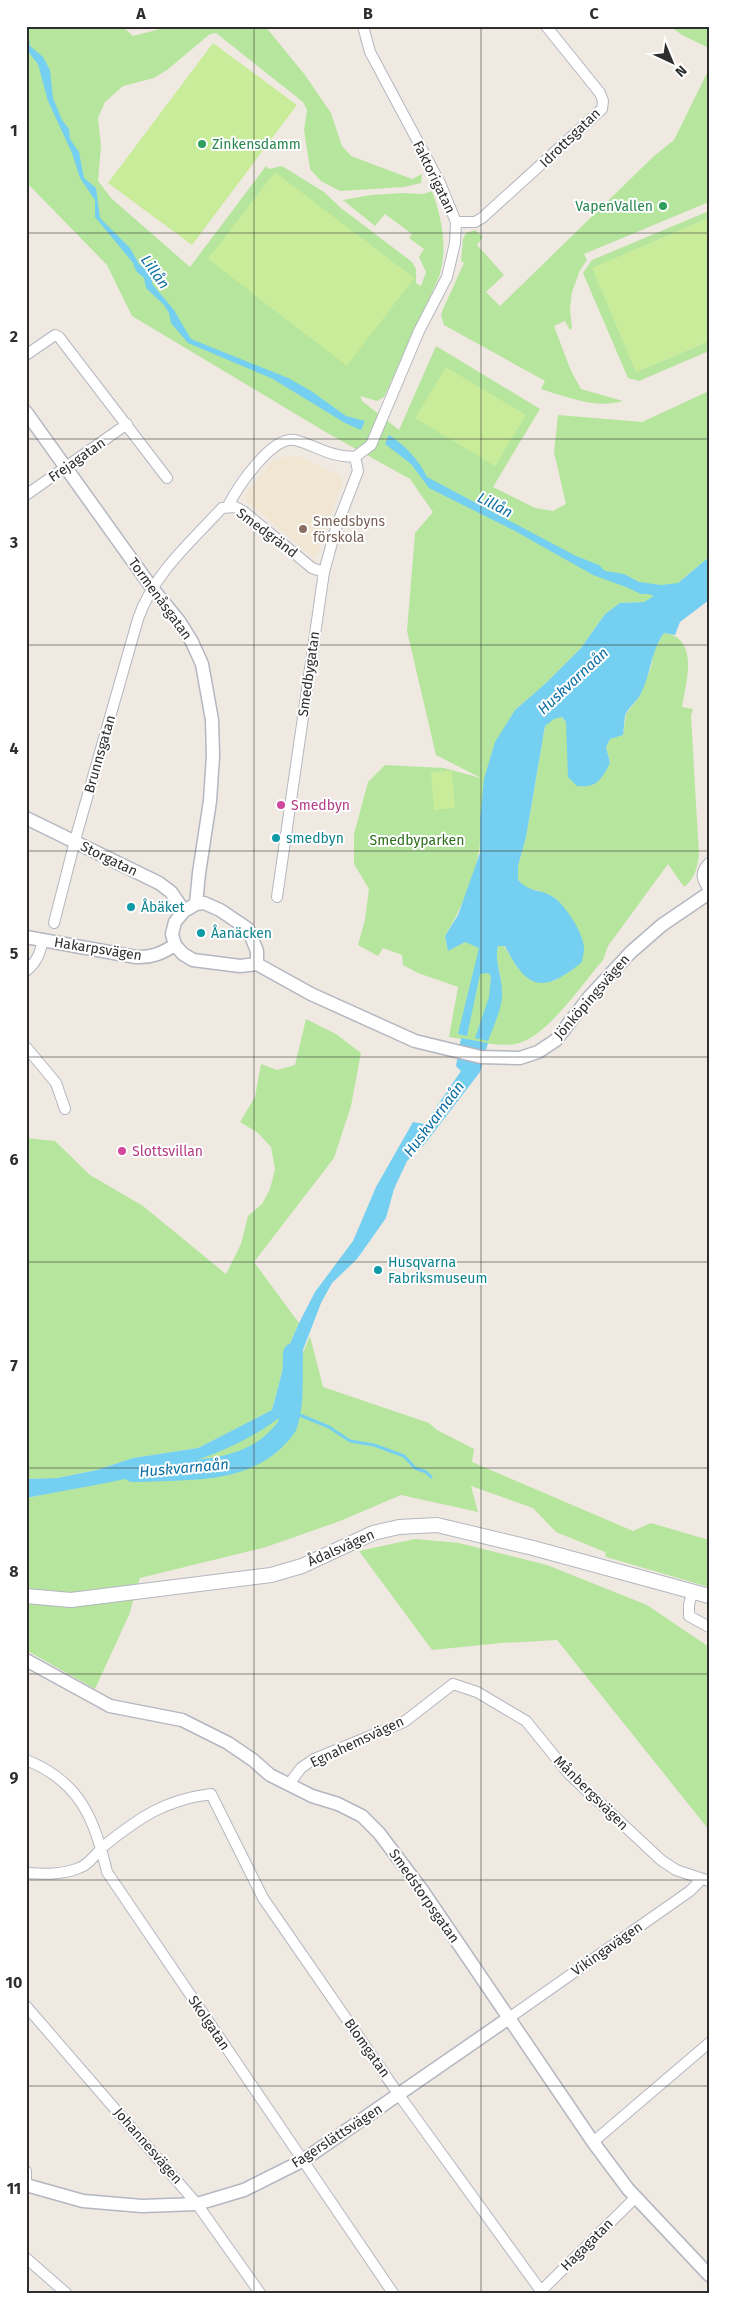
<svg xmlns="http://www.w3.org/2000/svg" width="735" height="2319" font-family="'Fira Sans',sans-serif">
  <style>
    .education { fill: #f0e6d1 }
    .green { fill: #b6e59e }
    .pitch { fill: #c9ec9a }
    .water { fill: #75cff0 }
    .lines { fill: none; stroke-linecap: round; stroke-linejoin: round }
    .stream { stroke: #75cff0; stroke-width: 3 }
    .river { stroke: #75cff0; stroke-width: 20 }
    .minor-casing { stroke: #b4b7c1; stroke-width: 12 }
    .tertiary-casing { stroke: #b4b7c1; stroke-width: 15 }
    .secondary-casing { stroke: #b4b7c1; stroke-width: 16 }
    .minor { stroke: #fff; stroke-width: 10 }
    .tertiary { stroke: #fff; stroke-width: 12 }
    .secondary { stroke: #fff; stroke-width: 14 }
    .grid { fill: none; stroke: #2e2e2e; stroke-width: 1; stroke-opacity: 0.55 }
    .leisure-dot { fill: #2e9e5b; stroke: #fff; stroke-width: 2 }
    .education-dot { fill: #8d6e63; stroke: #fff; stroke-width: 2 }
    .hotel-dot { fill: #d1479c; stroke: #fff; stroke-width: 2 }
    .culture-dot { fill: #0f9aa8; stroke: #fff; stroke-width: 2 }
    .labels { text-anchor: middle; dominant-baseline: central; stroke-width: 4; stroke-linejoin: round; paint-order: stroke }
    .street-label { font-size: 14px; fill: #2e2e2e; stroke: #fff }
    .leisure-label { font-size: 14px; fill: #27864d; stroke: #fff; text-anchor: start }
    .education-label { font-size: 14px; fill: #785e54; stroke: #fff; text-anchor: start }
    .hotel-label { font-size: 14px; fill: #b23c85; stroke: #fff; text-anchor: start }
    .culture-label { font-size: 14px; fill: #0d838f; stroke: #fff; text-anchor: start }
    .park-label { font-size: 14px; fill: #2c6e1b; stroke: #fff }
    .water-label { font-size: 15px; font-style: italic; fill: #0d6fa3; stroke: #fff }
    .neatline { fill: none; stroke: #2e2e2e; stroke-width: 2 }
    .grid-label { font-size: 16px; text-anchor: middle; font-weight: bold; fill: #2e2e2e }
  </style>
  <rect width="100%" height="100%" fill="#efe9e1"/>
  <path class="education" d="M289,456H298L341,476L342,484L315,559L246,500V493L274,460Z"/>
  <path class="green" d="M26,26H122L133,36L172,26H265L305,75L331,113L342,146L351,156L412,179L422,174L421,183L404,187L340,191L321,181L310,169L304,130L307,110L303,102L216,33L210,34L167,70L154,78L123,86L105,102L98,118L101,146L98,181L111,198L190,267L266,166L269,169L282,166L324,192L341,208L412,262L416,269V283L421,286L426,272L419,257L424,249L409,238L412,234L385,214L375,226L343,200L371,195L401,193L423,194L432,191C442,219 448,248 439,277L384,397L377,401L360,396L362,401L399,430L436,346L540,409L493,487L535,508L553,511L566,504L554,452L558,415L642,422L709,391V557L678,583L644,602L620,603L605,614L581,648L546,683L515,710L480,840C480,867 460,912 445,936L448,951L465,941L479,948L490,968L501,982C500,969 494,958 498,946L503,944L519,970L554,981L573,969L541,891L529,890L518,880V866L526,837L545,726L554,718L562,717L566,722L568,735L610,763L606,747L610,739L623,735L626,714L639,697L651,667L654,650L664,633C700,638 686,682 682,707L693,709L691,716L699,855C697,868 695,879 684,887L668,864L608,946L603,960C582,984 546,1039 515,1044C493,1047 471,1040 449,1037L458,987L418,973L403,965L402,955L383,948L378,956L358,945L365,920L369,889L354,864V834L368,782L385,765L444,768L481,778L436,755L407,631L415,533L433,512L410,479L329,434L132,316L107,265L26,182Z
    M670,26H709V48L682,35Z
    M709,69V202L584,254L587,260L580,270L572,292L570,309L572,328L570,330L565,321L554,326L571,371L581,389L623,401C594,409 568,397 541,389L545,381L444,325L441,315L443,309L464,263L461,261L463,239L466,233L475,230L483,237L477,245L504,275L486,292L500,306L654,156L674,140Z
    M709,211V218L593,268L636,372L709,341V351L639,381L628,378L583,273L592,260Z
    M306,1019L336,1034L361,1053L351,1106L334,1158L254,1262L299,1323L289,1346L272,1410L198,1448L133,1458L97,1470L57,1478L26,1479V1138L55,1141L90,1175L143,1206L226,1274L241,1244L248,1216L262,1204L270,1189L275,1169L271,1147L258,1133L240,1122L255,1097L261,1064L277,1070L295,1065Z
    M310,1336L323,1387L429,1423L437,1430L474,1449L472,1462L633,1531L651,1523L709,1540V1587L606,1557L605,1552L556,1532L533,1508L471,1486L478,1512L401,1495L340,1521L266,1547L140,1578L129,1615L95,1689L26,1650V1498L127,1478L288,1411L291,1381Z
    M415,1539L459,1543L547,1565L647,1605L709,1647V1830L557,1640L501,1643L432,1650L359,1551Z"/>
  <path class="pitch" d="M213,43L297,105L192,245L108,183Z
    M275,172L414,278L347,366L208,259Z
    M709,218V341L636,372L592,268Z
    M446,367L526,415L495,466L415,418Z
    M452,771L455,808L434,810L431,772Z"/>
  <path class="water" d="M27,26L30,46L43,57L50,70L53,98L62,120L69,129L70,139L79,152L84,178L96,188L100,218L130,248L139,264L149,272L153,285L174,310L191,339L288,378L311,391L346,416L365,421L361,430L345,423L273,379L188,343L171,323L169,313L164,305L146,288L144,278L136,271L133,263L95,217V200L80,178L72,153L48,101L38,64L26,49Z
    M389,435C405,445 419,460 427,477L576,556L599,565L605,571L624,574L639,582L661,585L678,583L709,557V600L680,622L675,635L664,633C650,652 651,677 639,697C635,703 627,709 625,716C624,722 624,729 623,735L610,739L606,747L610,763C601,780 597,788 577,786L568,777L566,722L562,717L554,719L545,726L526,837L518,866V880C533,895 538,887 553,897C565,904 583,933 584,947C585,951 582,958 582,962C543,994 527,990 505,946H498C494,960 502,976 502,992C503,1007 493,1027 488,1041L475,1038L489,997L491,976L488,973L480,974L467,1036L458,1034L479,948L465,942L448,951L445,936L458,915L480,853V820L484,779L495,742L515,710L546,683L581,648L605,614L620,603L644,602L654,596L648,594H641L626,587L593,575L515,531L429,488L411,464L385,444Z
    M461,1038L488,1043L480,1072L424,1145L407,1161L394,1189L386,1218L357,1259L332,1283L321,1303L291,1381L288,1411C215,1471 115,1480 26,1498V1479L57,1478L97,1470L133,1458L198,1448L272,1410L289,1346L299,1323L315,1292L353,1241L376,1187L413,1122L425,1124L461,1071L456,1066Z"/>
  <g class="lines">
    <path class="stream" d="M290,1411L329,1427L350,1441L374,1445L404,1456L415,1468L426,1472L431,1477"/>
    <path class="river" d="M133,1472C178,1470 236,1475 272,1443C277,1438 284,1432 287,1426C295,1403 292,1377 293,1353"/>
    <g class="minor-casing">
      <path id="minor" d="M456,222H475L482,218L602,109L603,101L600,93L546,26
        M26,355L55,335L59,337L167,478
        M26,495L127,424
        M228,506C237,488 272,435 295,440C317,446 330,457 355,457
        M709,863C699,873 702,879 709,890
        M277,897L324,572L336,528L358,471L355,457L371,445L419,331L447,277L455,243L456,222L440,183L370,52L363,26
        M54,923L77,833L138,619C153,574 191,542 222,508L235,507L243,511L312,568L324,572
        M26,971C37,962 40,953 43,940
        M26,1047L56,1083L65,1109
        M692,1593L689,1605V1616L709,1627
        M26,1760C80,1781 95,1820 107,1872L393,2293
        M289,1784L301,1768L314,1759L404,1722L453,1684L477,1692L526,1721L569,1774L661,1860L676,1870L709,1881
        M26,1873C45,1874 61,1875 79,1868C89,1865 97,1852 105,1845C140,1817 165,1800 211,1794L263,1898L399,2095L541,2291
        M26,2006L197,2204L260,2293
        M509,2018L690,1891L702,1879
        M593,2142L709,2043
        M26,2171V2183
        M26,2258L66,2293
        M539,2293L635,2198"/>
    </g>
    <g class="tertiary-casing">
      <path id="tertiary" d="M26,412L152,588L179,621L192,642L202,664L212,720L213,756L210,801L199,873L196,904
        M26,818L159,883L171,892L184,911
        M26,937L136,957C152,958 162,953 175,945
        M257,964V951L248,929L220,910L204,903L196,904L184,911L175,922L172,934L175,945L183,954L193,960L240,966L257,964L311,994L415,1041L481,1057L520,1058L538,1052L556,1040L590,996L631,952L662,925L709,893
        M26,1660L110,1706L182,1720L228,1743L253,1760L270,1775L312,1796L338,1804L362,1816L379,1833L422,1890L593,2142L628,2189L709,2275
        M26,2185L83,2201L142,2206L197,2204L244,2190L302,2161L509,2018"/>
    </g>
    <g class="secondary-casing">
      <path id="secondary" d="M26,1596L71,1600L271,1575L302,1566L373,1533L399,1527L437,1525L533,1548L709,1596"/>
    </g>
    <use href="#minor" class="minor"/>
    <use href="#tertiary" class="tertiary"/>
    <use href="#secondary" class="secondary"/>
  </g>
  <path class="grid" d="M254,26V2293M481,26V2293M26,233H709M26,439H709M26,645H709M26,851H709M26,1057H709M26,1262H709M26,1468H709M26,1674H709M26,1880H709M26,2086H709"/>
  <g class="leisure-dot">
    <circle cx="202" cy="144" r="5"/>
    <circle cx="663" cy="206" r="5"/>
  </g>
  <circle class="education-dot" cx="303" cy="529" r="5"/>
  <g class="hotel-dot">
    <circle cx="281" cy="805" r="5"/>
    <circle cx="122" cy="1151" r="5"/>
  </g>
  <g class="culture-dot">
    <circle cx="276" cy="838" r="5"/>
    <circle cx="131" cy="907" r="5"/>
    <circle cx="201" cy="933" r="5"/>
    <circle cx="378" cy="1270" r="5"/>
  </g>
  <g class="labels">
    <g class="street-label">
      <text transform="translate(570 138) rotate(-44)">Idrottsgatan</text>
      <text transform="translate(434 177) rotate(64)">Faktorigatan</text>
      <text transform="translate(77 460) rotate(-35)">Frejagatan</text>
      <text transform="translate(267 533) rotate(37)">Smedgränd</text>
      <text transform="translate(160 599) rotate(54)">Tormenåsgatan</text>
      <text transform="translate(309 674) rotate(-82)">Smedbygatan</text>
      <text transform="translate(100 754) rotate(-74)">Brunnsgatan</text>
      <text transform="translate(109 859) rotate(26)">Storgatan</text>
      <text transform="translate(98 949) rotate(9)">Hakarpsvägen</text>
      <text transform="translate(592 997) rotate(-49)">Jönköpingsvägen</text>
      <text transform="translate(341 1548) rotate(-24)">Ådalsvägen</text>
      <text transform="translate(357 1742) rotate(-25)">Egnahemsvägen</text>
      <text transform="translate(591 1793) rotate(45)">Månbergsvägen</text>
      <text transform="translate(424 1896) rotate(55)">Smedstorpsgatan</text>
      <text transform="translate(607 1949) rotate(-35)">Vikingavägen</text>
      <text transform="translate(209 2023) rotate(56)">Skolgatan</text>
      <text transform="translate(367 2048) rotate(55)">Blomgatan</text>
      <text transform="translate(337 2136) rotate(-33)">Fagerslättsvägen</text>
      <text transform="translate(148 2146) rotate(49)">Johannesvägen</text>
      <text transform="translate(587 2245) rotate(-45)">Hagagatan</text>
    </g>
    <g class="leisure-label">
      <text x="212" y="144">Zinkensdamm</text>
      <text x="653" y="206" text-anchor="end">VapenVallen</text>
    </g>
    <g class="education-label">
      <text x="313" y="521">Smedsbyns<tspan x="313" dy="16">förskola</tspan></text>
    </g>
    <g class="hotel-label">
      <text x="291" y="805">Smedbyn</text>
      <text x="132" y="1151">Slottsvillan</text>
    </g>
    <g class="culture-label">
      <text x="286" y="838">smedbyn</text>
      <text x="141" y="907">Åbäket</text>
      <text x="211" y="933">Åanäcken</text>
      <text x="388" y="1262">Husqvarna<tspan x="388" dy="16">Fabriksmuseum</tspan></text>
    </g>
    <g class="park-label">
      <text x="417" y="840">Smedbyparken</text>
    </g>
    <g class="water-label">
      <text transform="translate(155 272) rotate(55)">Lillån</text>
      <text transform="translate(495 505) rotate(28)">Lillån</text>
      <text transform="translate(573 681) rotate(-43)">Huskvarnaån</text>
      <text transform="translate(434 1119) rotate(-53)">Huskvarnaån</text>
      <text transform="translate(184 1468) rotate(-5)">Huskvarnaån</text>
    </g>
  </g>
  <rect width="735" height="2319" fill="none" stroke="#ffffff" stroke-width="55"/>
  <g transform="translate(672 62) rotate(136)" stroke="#ffffff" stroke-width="4" paint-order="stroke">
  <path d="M0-4L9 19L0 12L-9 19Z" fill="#2e2e2e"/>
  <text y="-8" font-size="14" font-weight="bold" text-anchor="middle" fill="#2e2e2e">N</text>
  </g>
  <rect x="28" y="28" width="680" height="2264" class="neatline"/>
  <g class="grid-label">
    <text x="141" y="19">A</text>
    <text x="368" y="19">B</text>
    <text x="594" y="19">C</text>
    <text x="14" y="136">1</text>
    <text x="14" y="342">2</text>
    <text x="14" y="548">3</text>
    <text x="14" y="754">4</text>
    <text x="14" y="959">5</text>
    <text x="14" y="1165">6</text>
    <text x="14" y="1371">7</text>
    <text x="14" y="1577">8</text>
    <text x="14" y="1783">9</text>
    <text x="14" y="1988">10</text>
    <text x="14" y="2194">11</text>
  </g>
</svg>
